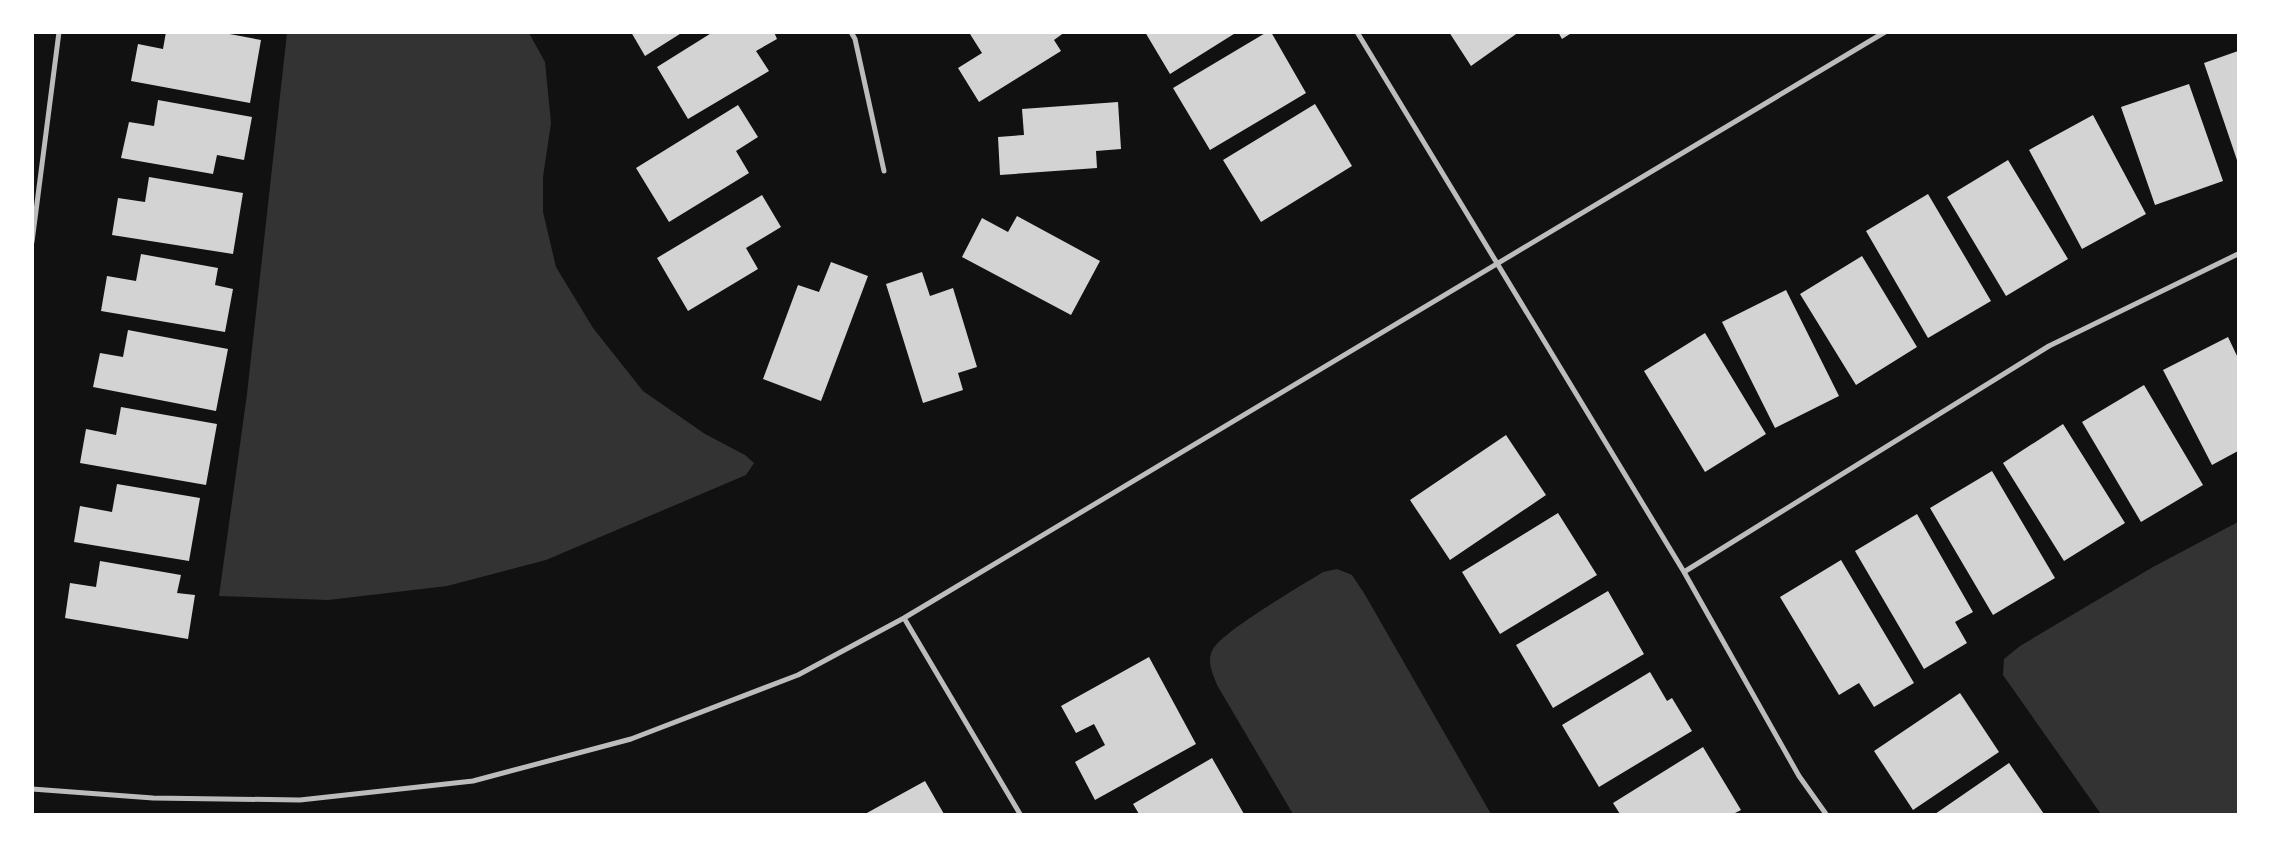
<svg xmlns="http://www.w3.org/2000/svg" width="2271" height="847" font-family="Roboto,sans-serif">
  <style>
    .water { fill: #333 }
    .building { fill: #d3d3d3 }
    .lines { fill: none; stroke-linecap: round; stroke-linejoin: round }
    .minor { stroke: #bcbcbc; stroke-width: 5 }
  </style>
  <rect width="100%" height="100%" fill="#111"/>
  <path class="water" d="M287,33H529L545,62L551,123L543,177V212L556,267L593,328L643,391L705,434L745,455L754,463L746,475L546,560L447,586L328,600L219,596L247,394Z
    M2238,522V814H2101L2003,675L2004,659L2020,646L2153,567Z
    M1337,569L1352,575L1364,593L1491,814H1293L1217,685C1213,674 1206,661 1213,649C1224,630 1301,586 1323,572Z"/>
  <path class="building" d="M166,32H219L261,40L250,103L131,81L138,44L163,49Z
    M631,32H683L645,56Z
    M713,32H774L777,39L756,51L769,71L688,119L657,67Z
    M974,32H1065L1054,40L1061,51L979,102L958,68L982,53L970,34Z
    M1145,32H1237L1170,74Z
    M1267,32H1271L1306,93L1210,150L1173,88Z
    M1449,32H1519L1471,66Z
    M1558,32H1573L1562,39Z
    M2238,51V163L2204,63Z
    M2189,84L2223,181L2155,205L2121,107Z
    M158,100L252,117L244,160L217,155L213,174L121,158L129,122L154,126Z
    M1118,102L1121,149L1096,151L1097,168L1000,175L998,137L1024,135L1022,109Z
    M1315,104L1352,166L1261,222L1223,160Z
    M738,105L758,137L736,151L749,173L669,222L636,168Z
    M2093,115L2146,214L2082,249L2029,150Z
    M2008,160L2068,259L2006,296L1947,197Z
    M149,177L243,193L233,254L112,235L118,198L145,202Z
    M1928,194L1991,301L1928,338L1866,231Z
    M762,195L781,227L746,248L758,269L688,311L657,258Z
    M1017,216L1100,261L1071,315L962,257L982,218L1008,232Z
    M141,254L218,268L215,285L233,289L225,332L101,311L107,276L136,281Z
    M1862,256L1917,347L1856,385L1800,294Z
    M831,262L868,276L821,401L763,379L798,285L819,292Z
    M922,272L930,296L953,288L977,367L958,373L963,390L923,403L886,284Z
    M1786,290L1839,396L1775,428L1722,322Z
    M128,330L228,349L216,411L93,387L100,353L123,357Z
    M1705,333L1766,434L1705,472L1644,371Z
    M2228,337L2238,358V451L2212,465L2163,370Z
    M2144,385L2203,485L2141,522L2082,422Z
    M121,407L217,424L206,485L80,463L86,429L116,435Z
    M2063,424L2125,523L2064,561L2003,463Z
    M1506,435L1546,495L1450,560L1410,500Z
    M1992,471L2055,578L1993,615L1930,508Z
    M117,484L200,498L189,561L74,542L80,506L112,512Z
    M1558,513L1597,575L1500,634L1462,572Z
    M1917,514L1973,612L1955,622L1967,643L1924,669L1855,551Z
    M1841,560L1914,683L1874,707L1859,683L1839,695L1780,597Z
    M100,561L181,575L177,593L195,595L188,639L65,618L70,583L96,587Z
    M1608,591L1644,654L1553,708L1516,645Z
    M1149,657L1196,744L1095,800L1075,762L1105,745L1094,724L1076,733L1061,706Z
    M1650,672L1667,701L1672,698L1692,731L1599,787L1562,725Z
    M1960,693L1999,752L1913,810L1874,751Z
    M1703,747L1741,810L1733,814H1620L1613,803Z
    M1212,758L1244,814H1139L1133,804Z
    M2009,763L2044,814H1935Z
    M925,781L944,814H865Z"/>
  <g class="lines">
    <path class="minor" d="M851,32L855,39L884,171
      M1357,32L1684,572L1799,776L1826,814
      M32,242L59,32
      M1684,572L2049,346L2238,254
      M904,618L1020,814
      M32,789L153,798L300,800L473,781L631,739L798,675L904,618L1885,32"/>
  </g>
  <rect width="2271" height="847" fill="none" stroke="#ffffff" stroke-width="68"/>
</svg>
